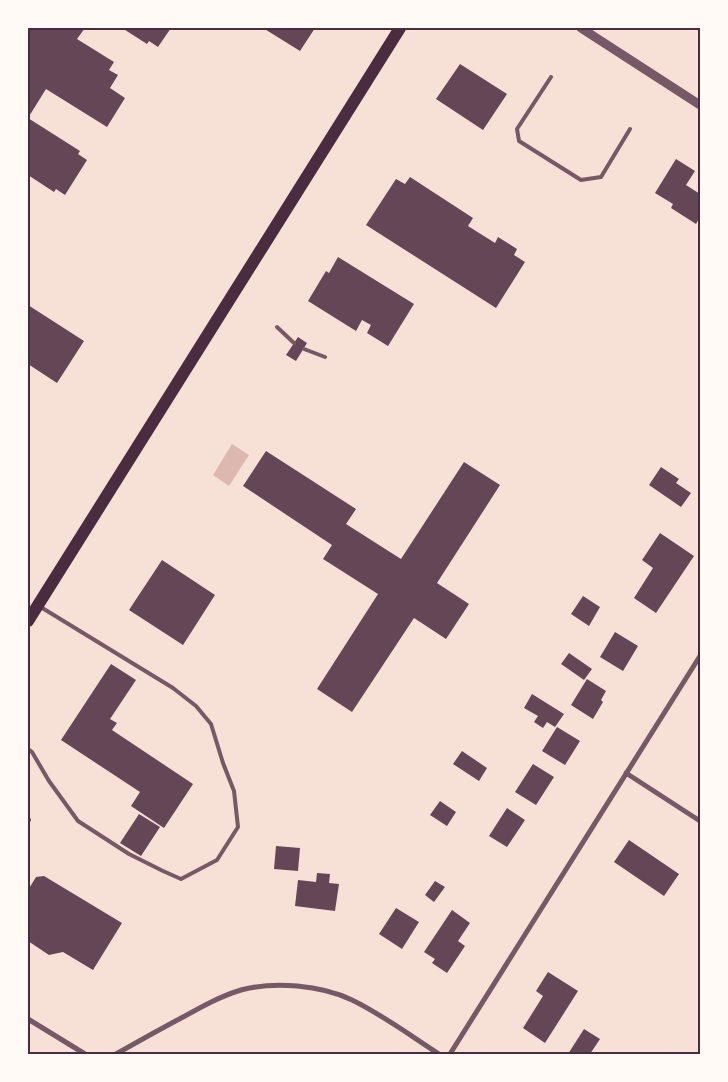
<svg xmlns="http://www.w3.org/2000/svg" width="728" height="1082" font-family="'Titillium Web',sans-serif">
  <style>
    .water { fill: #dcb8b0 }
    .building { fill: #644757 }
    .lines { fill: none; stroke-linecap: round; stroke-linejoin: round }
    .service { stroke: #755966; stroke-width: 4 }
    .minor { stroke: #755966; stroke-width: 5 }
    .tertiary { stroke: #755966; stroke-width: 9 }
    .primary { stroke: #4a2c40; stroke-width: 12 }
    .neatline { fill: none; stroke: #4a2c40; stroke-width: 2 }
  </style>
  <rect width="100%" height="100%" fill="#f7e1d7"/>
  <path class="water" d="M232,444L249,455L229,486L213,475Z"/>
  <path class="building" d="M28,28H85L77,39L114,62L109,70L118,75L110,88L125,98L107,127L46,89L28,118L80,151L78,154L87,160L65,195L56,189L54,192L28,175Z
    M122,28H171L158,47L149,41L147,44Z
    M263,28H315L300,51Z
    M460,64L507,94L483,130L436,99Z
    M676,159L695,171L686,185L700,194V217L696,224L671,208L673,204L655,193Z
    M410,177L473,218L468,226L495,243L498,237L517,249L514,255L525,262L496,308L366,225L396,179L405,184Z
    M338,257L414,304L388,346L367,333L371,325L362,320L356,331L308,301L326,271L329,273Z
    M28,305L84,341L57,383L28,364Z
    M298,337L307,343L296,361L286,355Z
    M266,451L356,509L346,524L401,559L464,462L500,485L437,583L469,604L446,639L414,618L352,712L317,689L378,594L323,559L332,545L243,486Z
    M661,467L679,479L676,483L691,493L681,507L649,485Z
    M660,533L694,556L656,613L634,598L653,568L642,560Z
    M162,560L215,595L183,645L129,610Z
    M583,596L600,607L589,626L571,614Z
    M615,632L638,646L623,671L600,657Z
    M569,653L592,669L584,680L561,664Z
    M111,664L136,680L110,719L117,723L112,730L193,784L164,828L131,806L140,792L61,740Z
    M587,679L606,691L601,700L603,702L593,719L571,705Z
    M532,694L564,714L555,727L547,722L543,728L534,722L538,716L524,708Z
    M557,727L580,741L565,765L542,751Z
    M462,751L487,768L479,781L453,764Z
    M533,764L554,777L536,805L515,792Z
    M440,801L456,812L447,826L430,815Z
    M507,808L525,820L507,847L489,836Z
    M139,814L160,827L141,856L120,843Z
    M629,840L679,874L664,896L614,862Z
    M276,846L300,848L298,871L274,869Z
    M317,873L330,874L329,883L339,884L335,911L295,906L298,880L316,882Z
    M44,876L122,923L93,970L63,952L49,955L28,941V890L36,877Z
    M435,881L445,887L434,902L425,895Z
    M396,908L419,922L402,949L379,934Z
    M452,910L470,923L458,941L465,946L447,973L432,963L435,959L424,952Z
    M548,972L578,991L545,1043L523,1028L543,996L536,991Z
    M584,1029L600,1039L590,1054H568Z"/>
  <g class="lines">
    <path class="service" d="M551,77L517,129L519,141L581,180L601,177L630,129
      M277,327L294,343
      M304,349L325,357
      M28,749L32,752L49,781L78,821L129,854L163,871L181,879L217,860L238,827L234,791L223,763L211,724L196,706L173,688L39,606
      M28,818L29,820"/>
    <path class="minor" d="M626,773L700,821
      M28,1019L85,1054
      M116,1054C139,1041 162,1028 185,1016C203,1006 221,996 241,990C274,981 321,985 352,1000C383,1015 411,1036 439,1054
      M450,1054L700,656"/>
    <path class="tertiary" d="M581,28L700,105"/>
    <path class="primary" d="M28,621L400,28"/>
  </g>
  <rect width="728" height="1082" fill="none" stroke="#fffaf5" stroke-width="58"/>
  <rect x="29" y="29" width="670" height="1024" class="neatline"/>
</svg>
